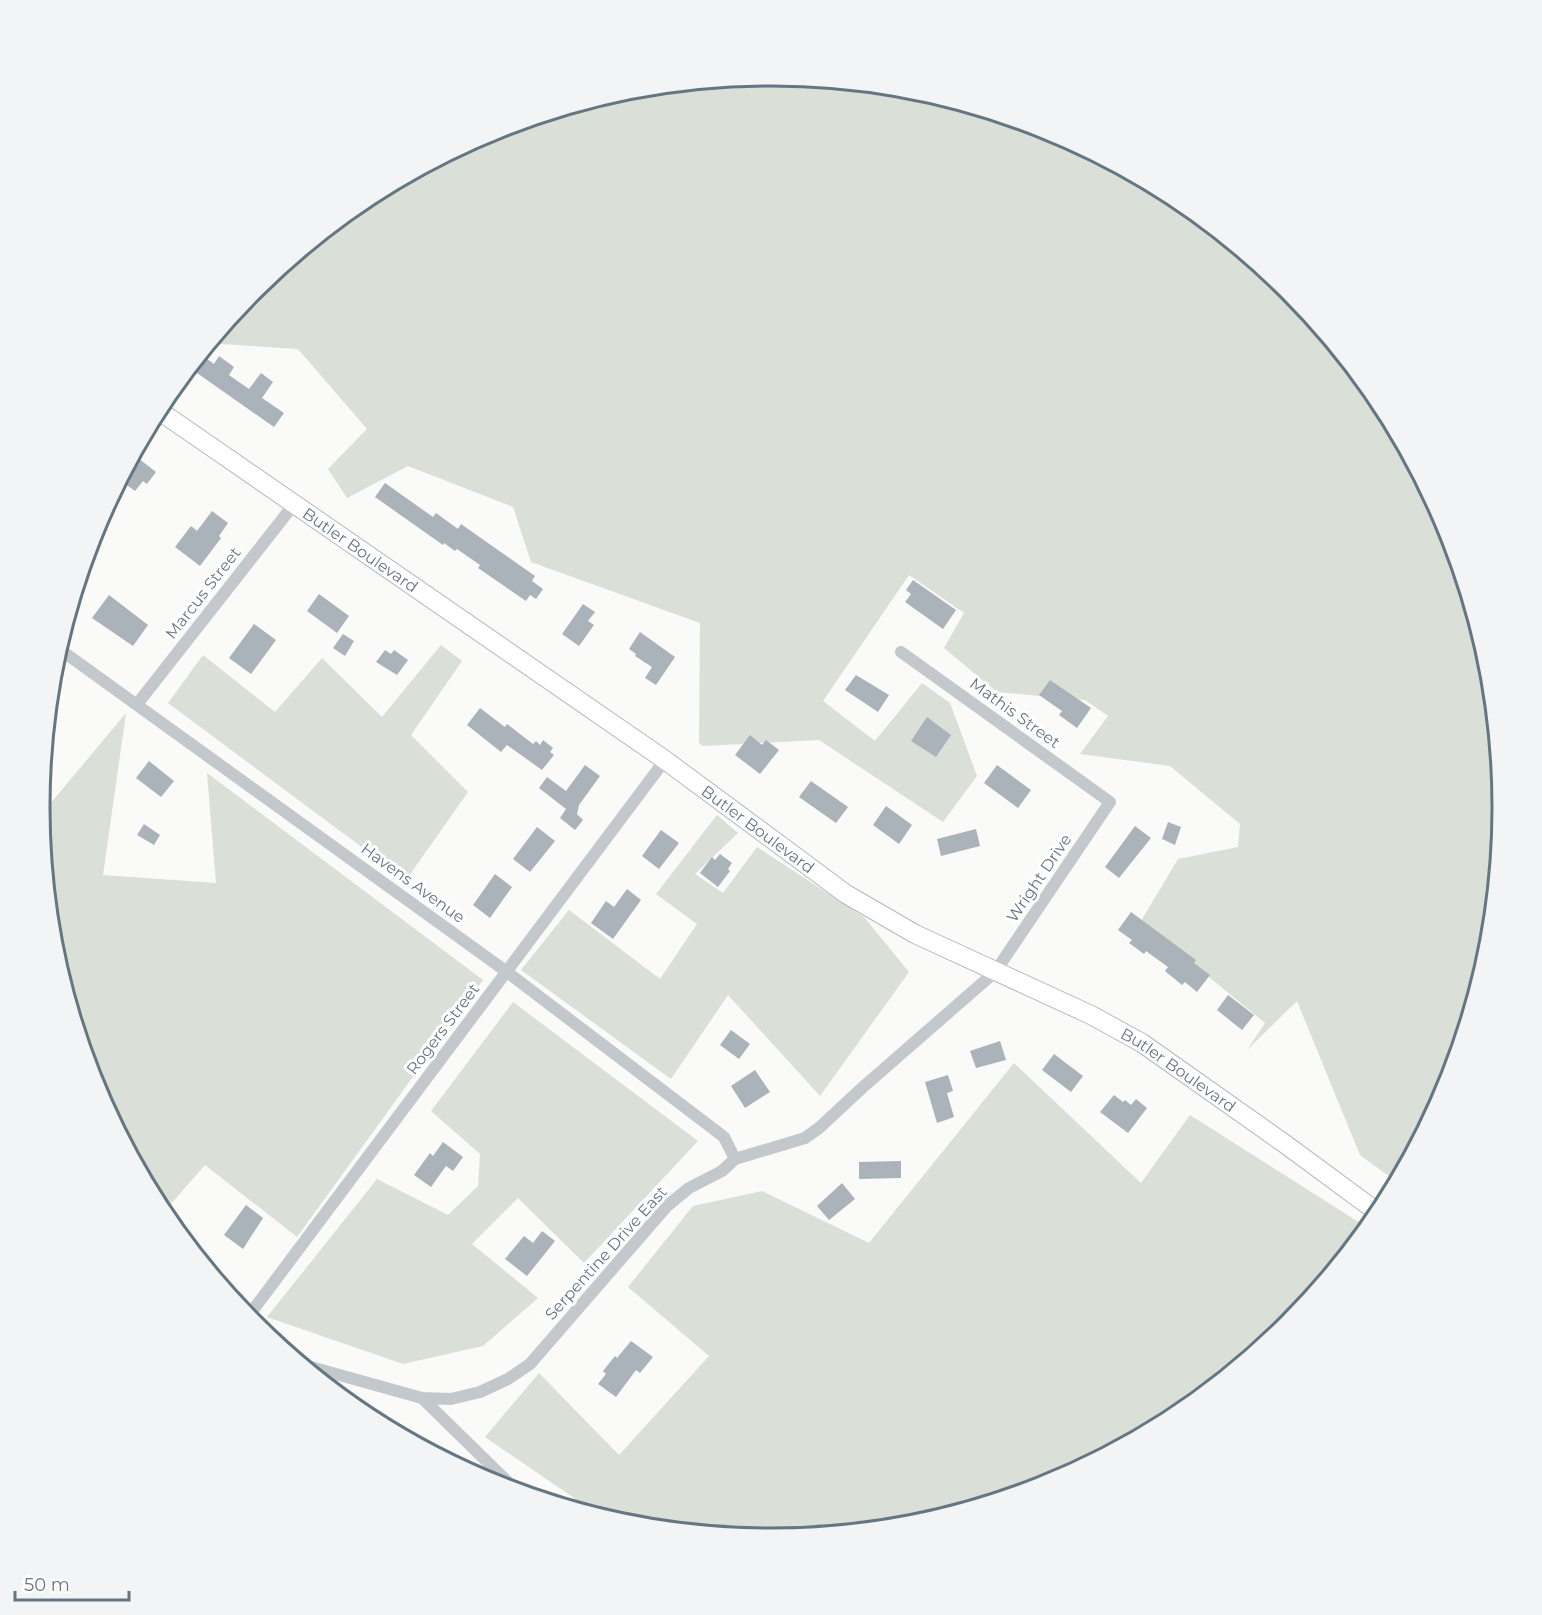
<svg xmlns="http://www.w3.org/2000/svg" width="1542" height="1615" font-family="Montserrat,sans-serif">
  <style>
    .green { fill: #dadfd7 }
    .building { fill: #aab3b9 }
    .lines { fill: none; stroke-linecap: round; stroke-linejoin: round }
    .secondary-casing { stroke: #b3babf; stroke-width: 20 }
    .street { stroke: #c3c8cc; stroke-width: 12 }
    .secondary { stroke: #fff; stroke-width: 18 }
    .labels { text-anchor: middle; dominant-baseline: central; stroke-width: 6; stroke-linejoin: round; paint-order: stroke }
    .street-label { font-size: 16px; fill: #657683; stroke: #fff }
    .rim { fill: none; stroke: #657683; stroke-width: 3 }
  </style>
  <rect width="100%" height="100%" fill="#fafaf8"/>
  <path class="green" d="M771,76L914,90L1051,131L1178,199L1289,290L1380,401L1447,528L1489,665L1503,808L1489,951L1447,1088L1397,1182L1360,1155L1297,1001L1247,1050L1265,1023L1141,921L1178,859L1238,847L1240,824L1170,766L1080,754L1108,716L1085,700L997,692L944,648L964,613L909,575L823,701L875,741L922,683L950,703L977,776L943,822L819,740L703,746L699,743L700,623L531,562L513,507L408,466L347,498L328,469L367,429L298,349L220,344L215,337L254,290L365,199L491,131L629,90Z
    M441,645L462,661L411,735L468,792L406,880L168,703L203,655L275,712L322,658L382,717Z
    M126,713L103,875L216,883L207,773L483,980L297,1237L205,1165L162,1214L95,1087L53,950L40,816Z
    M717,815L738,833L695,874L723,893L757,847L864,917L909,972L820,1096L728,995L671,1079L521,970L569,910L660,979L697,924L656,894Z
    M513,1002L698,1141L584,1263L518,1198L472,1244L538,1298L483,1346L403,1364L267,1317L377,1179L448,1215L478,1186L480,1154L431,1111Z
    M1014,1063L1141,1183L1190,1115L1368,1228L1288,1325L1177,1416L1051,1484L913,1525L771,1539L628,1525L603,1518L485,1437L539,1373L619,1455L709,1356L628,1287L693,1206L762,1191L869,1243Z
    M200,1260L244,1295L238,1306Z"/>
  <path class="building" d="M219,356L234,367L229,375L249,389L261,373L273,382L262,398L284,413L274,427L197,373L207,359L214,364Z
    M134,455L156,472L147,484L143,481L135,491L120,480Z
    M385,483L433,517L436,513L458,529L461,524L535,576L532,581L543,589L536,599L530,595L526,601L478,568L480,565L457,549L455,551L444,543L443,545L375,497Z
    M212,511L228,523L219,536L221,538L200,566L175,547L191,526L197,531Z
    M913,580L956,610L943,629L905,602L911,594L906,590Z
    M319,594L349,616L337,633L307,611Z
    M109,595L148,625L133,646L92,618Z
    M583,604L595,612L588,621L594,625L579,646L562,634Z
    M254,624L276,640L251,674L229,658Z
    M640,632L675,657L656,685L645,678L652,667L635,656L636,654L629,649Z
    M343,634L354,641L345,656L333,648Z
    M385,650L391,654L394,650L408,660L397,675L376,662Z
    M856,675L889,695L878,712L845,690Z
    M1050,680L1091,708L1077,728L1059,715L1062,711L1039,695Z
    M480,708L505,727L507,724L533,744L536,741L540,745L543,740L553,748L550,752L554,755L542,770L507,745L501,752L467,725Z
    M927,717L951,735L936,757L911,741Z
    M750,735L762,745L766,740L779,750L760,774L735,755Z
    M149,761L174,781L161,797L136,778Z
    M585,765L600,776L579,805L577,814L583,820L575,830L560,818L566,809L539,788L547,777L566,791Z
    M997,765L1031,790L1018,808L984,783Z
    M811,781L848,807L836,823L799,797Z
    M886,806L912,825L899,844L873,825Z
    M1168,822L1181,827L1175,845L1162,839Z
    M144,824L160,835L154,845L137,835Z
    M1135,826L1151,838L1119,878L1105,867Z
    M537,827L555,841L530,872L513,859Z
    M976,829L980,846L941,856L937,839Z
    M661,830L679,843L659,869L642,856Z
    M720,854L732,863L728,869L730,871L718,887L700,873L712,857L715,860Z
    M495,874L512,887L490,918L473,905Z
    M627,889L641,900L613,939L591,923L606,901L614,907Z
    M1131,912L1196,960L1194,963L1210,975L1197,992L1185,982L1182,985L1165,971L1168,967L1146,951L1144,954L1129,943L1132,940L1118,930Z
    M1228,995L1254,1015L1242,1030L1217,1010Z
    M731,1030L750,1044L739,1059L720,1045Z
    M1000,1041L1006,1060L976,1068L970,1051Z
    M1054,1054L1083,1076L1071,1092L1042,1070Z
    M755,1070L770,1092L745,1108L731,1086Z
    M948,1075L953,1091L947,1093L954,1117L937,1123L925,1082Z
    M1114,1095L1123,1102L1125,1100L1131,1105L1136,1099L1147,1108L1128,1133L1100,1112Z
    M443,1142L463,1157L453,1171L446,1166L431,1187L414,1175L430,1153L433,1156Z
    M901,1161V1178L859,1179V1162Z
    M842,1183L855,1199L829,1220L817,1206Z
    M246,1205L263,1218L243,1249L224,1235Z
    M542,1231L555,1241L527,1276L505,1259L524,1236L533,1243Z
    M631,1341L653,1357L640,1373L636,1370L616,1397L598,1384L606,1374L603,1371L615,1356L617,1358Z"/>
  <g class="lines">
    <g class="secondary-casing">
      <g id="secondary">
        <path id="s1" d="M158,410L665,760L846,894L915,934L1091,1015L1142,1043L1285,1144L1380,1214"/>
      </g>
    </g>
    <path class="street" d="M58,648L507,972L724,1137L735,1159
      M138,703L295,503
      M247,1318L665,760
      M300,1364L422,1398L451,1399L480,1392L508,1379L530,1364L667,1206L689,1188L722,1171L735,1159L805,1138L819,1128L862,1088L995,972L1110,802L901,652
      M422,1398L518,1492"/>
    <use href="#secondary" class="secondary"/>
  </g>
  <g class="labels">
    <g class="street-label">
      <text stroke="none"><textPath href="#s1" startOffset="246">Butler Boulevard</textPath></text>
      <text transform="translate(203 593) rotate(-52)">Marcus Street</text>
      <text transform="translate(1015 713) rotate(36)">Mathis Street</text>
      <text stroke="none"><textPath href="#s1" startOffset="732">Butler Boulevard</textPath></text>
      <text transform="translate(1039 878) rotate(-56)">Wright Drive</text>
      <text transform="translate(413 883) rotate(36)">Havens Avenue</text>
      <text transform="translate(443 1029) rotate(-53)">Rogers Street</text>
      <text stroke="none"><textPath href="#s1" startOffset="1218">Butler Boulevard</textPath></text>
      <text transform="translate(606 1253) rotate(-48)">Serpentine Drive East</text>
    </g>
  </g>
  <path d="M0 0H1542V1615H0ZM50 807a721 721 0 1 1 1442 0a721 721 0 1 1-1442 0Z" fill="#f3f4f5" fill-rule="evenodd"/>
  <path class="rim" d="M50 807a721 721 0 1 1 1442 0a721 721 0 1 1-1442 0Z"/>
  <path d="M15 1591v9h114v-9" fill="none" stroke="#657683" stroke-width="3"/>
  <text x="24" y="1591" font-size="18" fill="#657683" stroke="#ffffff" stroke-width="4.5" paint-order="stroke">50 m</text>
</svg>
